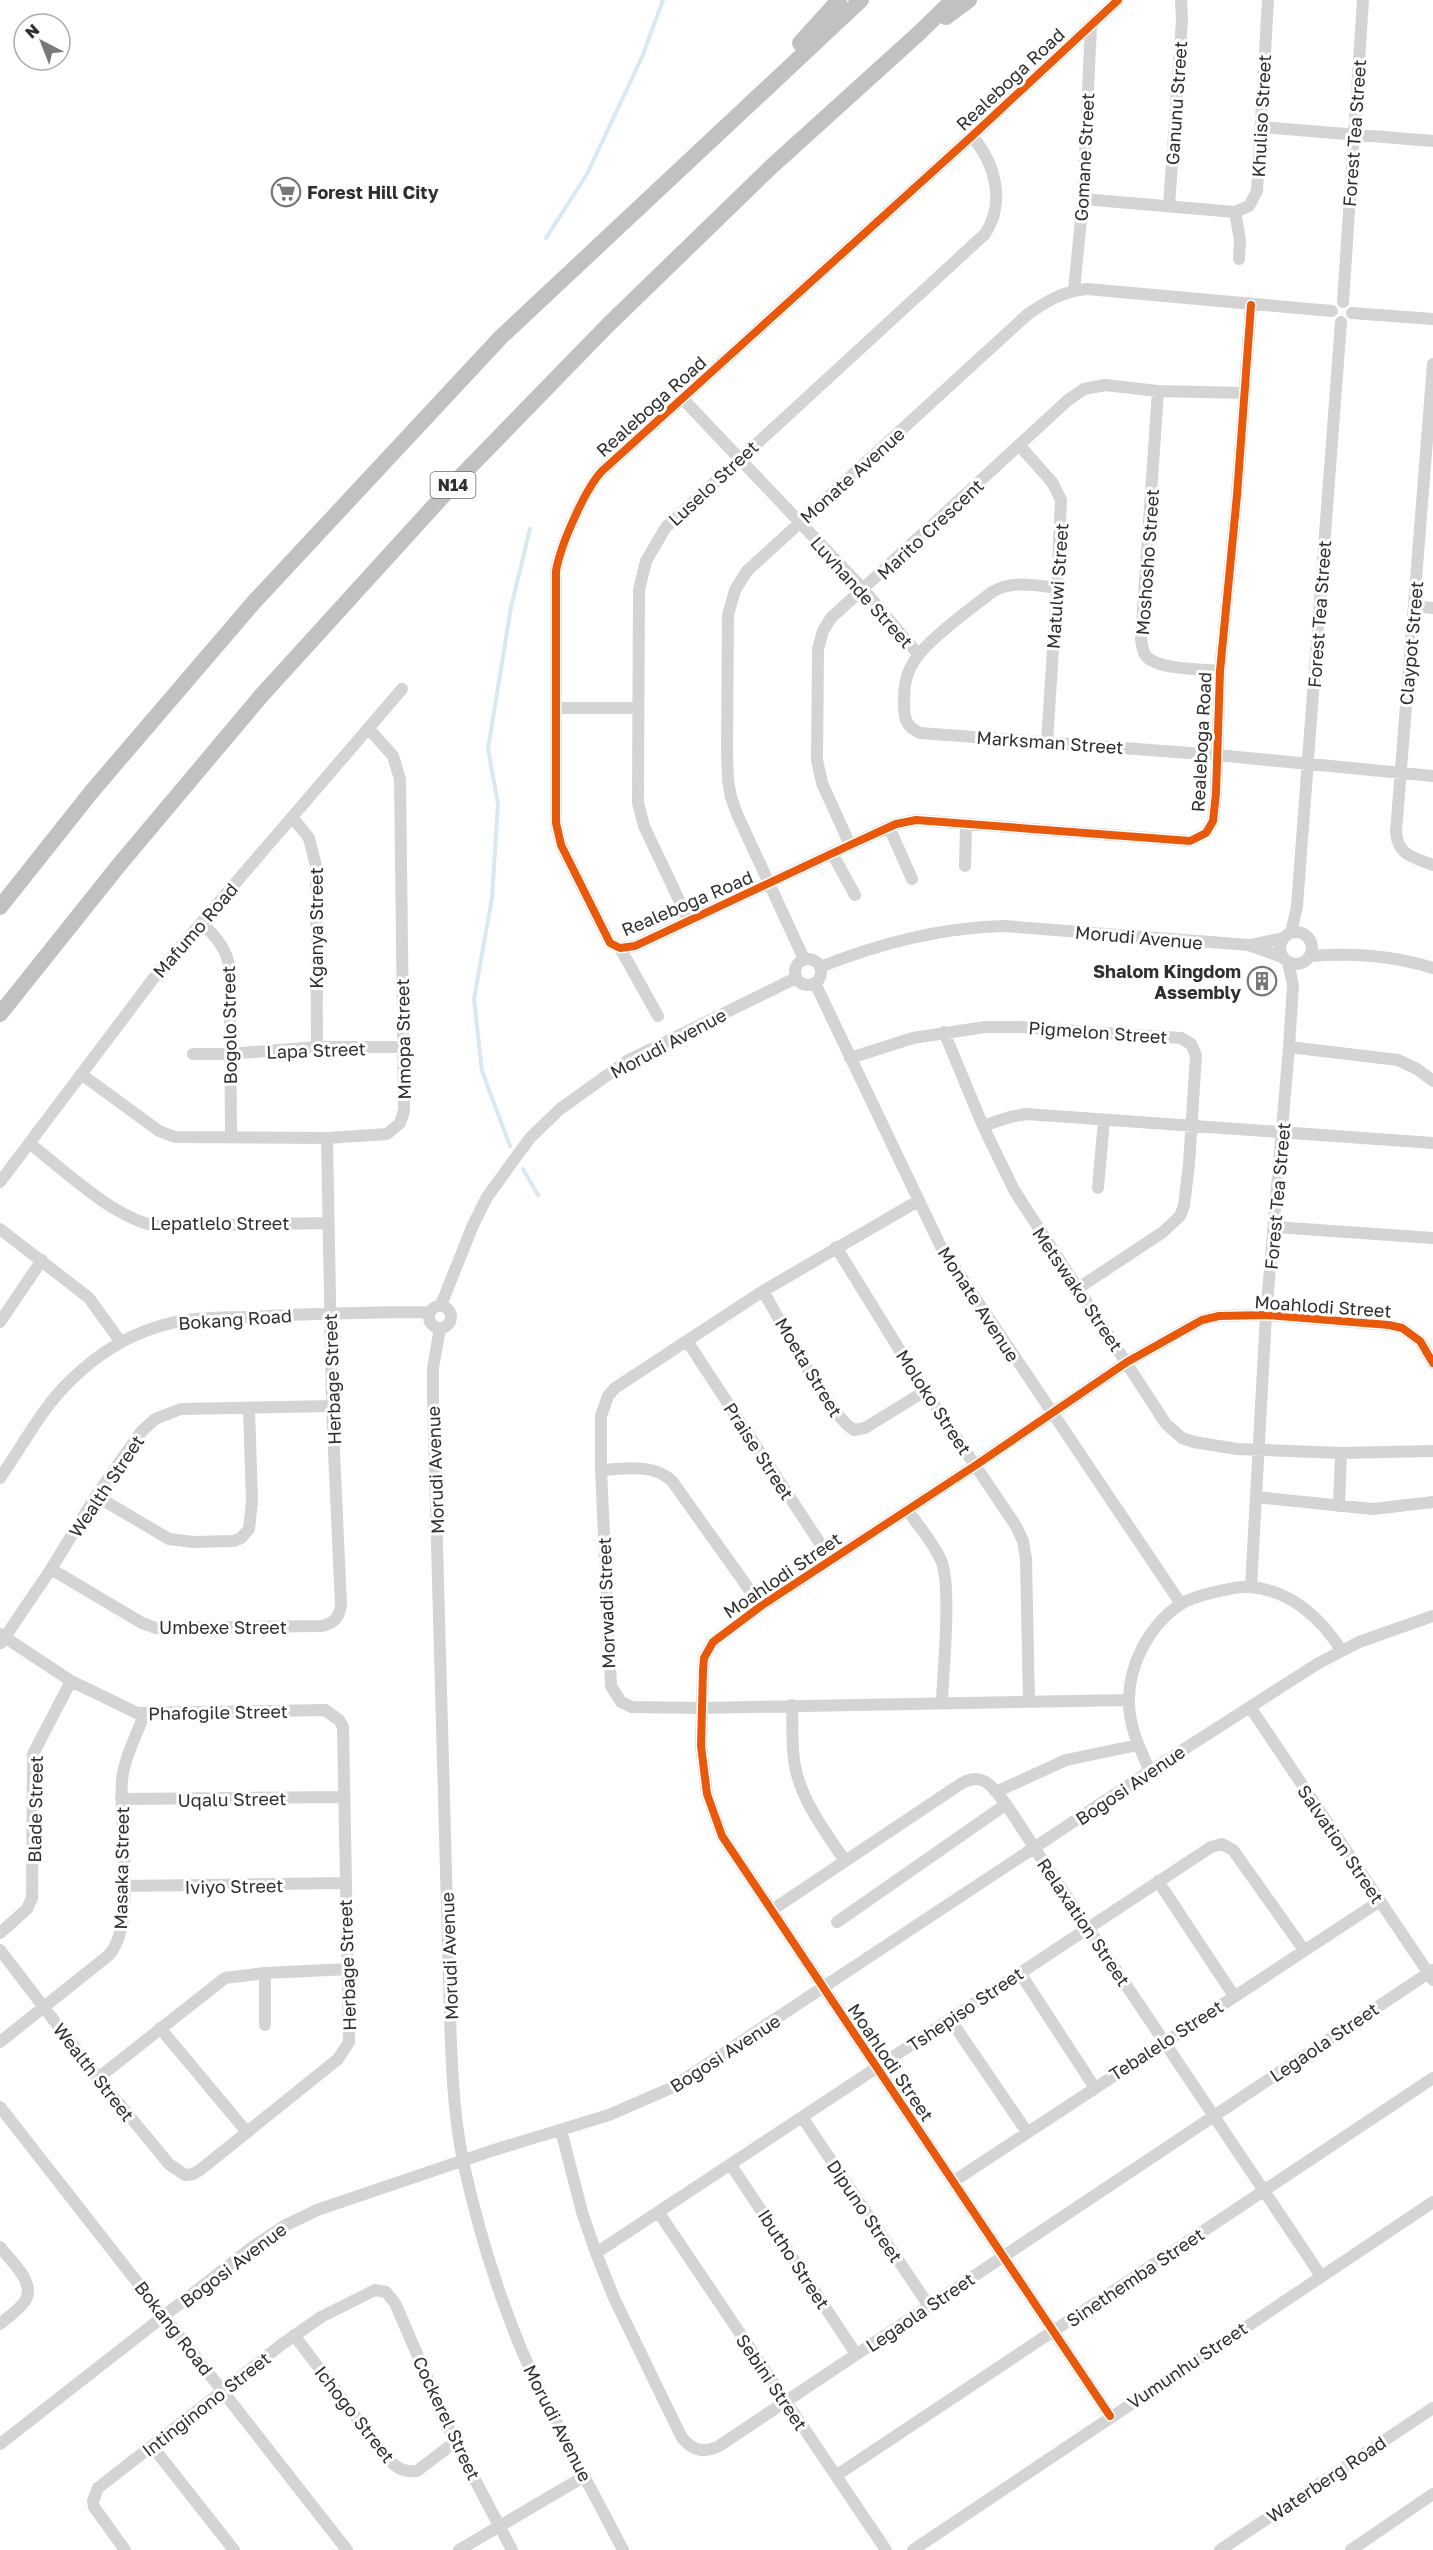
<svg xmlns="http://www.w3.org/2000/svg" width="1433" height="2550" font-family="'Golos Text',sans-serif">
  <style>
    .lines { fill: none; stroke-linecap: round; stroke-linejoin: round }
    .stream { stroke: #d8e9f2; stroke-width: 4 }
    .minor { stroke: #d4d4d4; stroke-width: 12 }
    .highway { stroke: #c1c1c1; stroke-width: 16 }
    .cycleway-casing { stroke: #fff; stroke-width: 11 }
    .cycleway { stroke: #e8590c; stroke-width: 8 }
    .labels { text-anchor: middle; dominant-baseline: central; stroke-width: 6; stroke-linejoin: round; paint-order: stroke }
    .shield { fill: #fff; stroke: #6d6d6d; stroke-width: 1.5 }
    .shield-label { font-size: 16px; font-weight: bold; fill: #2f2f2f }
    .street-label { font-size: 18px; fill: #2f2f2f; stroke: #fff }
    .poi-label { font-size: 18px; font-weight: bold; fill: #2f2f2f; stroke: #fff; text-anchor: start }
  </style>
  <rect width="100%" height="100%" fill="#fff"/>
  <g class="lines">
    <path class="stream" d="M546,238L587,174L642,57L663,0
      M510,1146L482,1071L474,999L492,898L498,804L488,749L511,607L530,529
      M523,1169L538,1195"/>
    <path class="minor" d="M1118,0L972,136L602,471C585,489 560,546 556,571V823L561,845L610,943L620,948L635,946L850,845L896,824L916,820L1190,841L1206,833L1213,821L1216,793L1220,671L1237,495L1251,305
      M1262,127L1433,141
      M1083,199L1235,212L1249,206L1257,191L1268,0
      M1169,206L1182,20L1181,0
      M1235,212L1240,240L1239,259
      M1074,290L1083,199L1091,25
      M1343,302L1363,0
      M1352,313L1433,319
      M1433,364L1396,832C1398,856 1413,857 1433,865
      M1158,391L1141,639C1142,645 1142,651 1146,656C1158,670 1202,669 1220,671
      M682,398L864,590L918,654
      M1019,445L1052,482L1061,500L1057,588L1047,742
      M1057,588C1034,585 1013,580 992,592C972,608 924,642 913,663C905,676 904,689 904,703C904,718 905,726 920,733L1217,755L1433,776
      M1415,606L1433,608
      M557,708H637
      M292,817L309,838L316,866L317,1047
      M889,827L912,879
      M850,845L822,783L817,760L818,649L823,631L831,618L1068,400L1084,389L1105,385L1158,391L1244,393
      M832,853L855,895
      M965,866L966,824
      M689,921L644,826L638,803L639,590L646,561L666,527L985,234C1006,202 995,163 972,136
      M202,923C217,938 227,949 230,970L231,1136
      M1280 948a16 16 0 1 1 32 0a16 16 0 1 1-32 0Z
      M1291,933L1297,906L1341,322
      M1250,945L1283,938
      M620,948L658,1016
      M1310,956C1353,953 1391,955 1433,968
      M795 972a13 13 0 1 1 26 0a13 13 0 1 1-26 0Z
      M804,959L737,814L731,797L728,780L727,751L728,615L735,590L747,571L1028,314C1047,301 1064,291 1087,289L1332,311
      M820,967C881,943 939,928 1004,926L1249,945L1282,957
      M815,983L941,1247L1181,1604
      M944,1032L983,1126L1014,1190L1166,1424L1182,1438L1194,1442L1237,1449L1341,1453L1433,1451
      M1289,1047L1398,1060L1417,1069L1433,1081
      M193,1054H229L317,1047H402
      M850,1058L913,1038L985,1027H1019L1181,1038L1191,1044L1196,1055L1189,1164L1184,1206L1180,1216L1163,1232L1077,1289
      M81,1074L159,1131L175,1137L327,1138L387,1134L400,1123L404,1111L400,779L393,756L369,729
      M983,1126L1010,1117L1026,1114L1433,1143
      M29,1143C64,1170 114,1219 157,1226L328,1223
      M0,1182L153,979L402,689
      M1098,1188L1104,1120
      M918,1201L763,1291L615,1388L608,1396L601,1416V1470L611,1686L621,1702L632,1707L701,1708L1129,1700
      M1275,1227L1433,1238
      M0,1229L89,1298L120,1341
      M836,1247L925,1391L1016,1526L1023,1541L1026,1559L1029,1702
      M763,1291C781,1321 829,1416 854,1430L865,1428L925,1391
      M441,1305L473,1225L487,1197L530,1138L560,1109L627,1061L796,978
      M429 1317a11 11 0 1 1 22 0a11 11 0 1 1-22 0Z
      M0,1322L42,1260
      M440,1328L433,1368V1399L449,1980C451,2040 451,2102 463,2161C477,2225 497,2291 522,2351C552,2419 589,2484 623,2550
      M687,1341L831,1560
      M601,1470C625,1469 653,1463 672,1481L761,1606
      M0,1478C23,1445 43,1406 72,1379C97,1355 124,1337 157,1327C186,1317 217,1318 247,1317C308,1314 369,1312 430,1312
      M96,1496L169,1539L193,1542L234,1541L241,1538L249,1529L252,1501L249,1409
      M1256,1497L1373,1509L1433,1502
      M1339,1506L1341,1453
      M907,1510C919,1526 932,1541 941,1560C952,1586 943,1670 942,1702
      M51,1569L142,1623L156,1628L322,1626C334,1623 339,1618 341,1605L332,1406L327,1138
      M1251,1587L1266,1315L1289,1047L1293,985L1288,962
      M0,1634L71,1681L137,1713L325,1710L339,1720L343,1727L349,2042L338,2059L200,2170L193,2174L185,2175L169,2164L98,2078L0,1950
      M1,1643L51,1569L96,1496L141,1432L155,1419L181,1409L332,1406
      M792,1705C793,1725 791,1747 795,1766C802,1802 825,1831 845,1861
      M1250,1707L1433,1980
      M1150,1771C1140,1749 1129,1727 1129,1702C1128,1665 1150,1624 1181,1604C1192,1597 1207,1594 1219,1591C1229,1589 1241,1586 1251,1587C1291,1591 1321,1618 1341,1650
      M996,1792L1066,1760L1138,1745
      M121,1799L343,1797
      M1158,1881L1234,1996
      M124,1886L344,1883
      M772,1910L962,1783C969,1779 976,1777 984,1781C998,1787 1025,1834 1035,1849L1321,2276
      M837,1922L1005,1805
      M0,1933L27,1909L32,1898L33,1754L71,1681
      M1020,1973L1095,2088
      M950,2019L1027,2132
      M265,2025V1973
      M160,2028L246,2131
      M0,2042L109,1955C138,1922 118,1824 122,1780C124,1758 137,1735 144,1714
      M98,2078L225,1978L265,1973L349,1969
      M0,2107L347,2550
      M802,2117L929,2306
      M561,2130L582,2212L596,2253L614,2298L681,2436C691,2450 703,2454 719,2446L1433,1970
      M731,2165L856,2354
      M954,2181L1380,1901
      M659,2213L886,2550
      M0,2247C10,2260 37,2283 25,2301C19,2310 8,2317 0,2324
      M596,2253L1211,1847L1222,1844L1233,1850L1304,1950
      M294,2335L384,2454C393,2465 401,2473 417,2471L455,2442
      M1110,2416L722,1836L707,1794L701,1746L703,1670L704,1658L713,1642L761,1606L976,1465L1127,1362L1202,1320L1219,1316L1266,1315L1389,1325L1402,1328L1420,1341L1433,1363
      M0,2444L251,2248L284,2226L317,2210L494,2150L609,2115L671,2088L1150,1771L1317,1664L1359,1642L1433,1616
      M152,2446L234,2550
      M837,2475L1433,2078
      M125,2550L94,2507L93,2501L98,2488L281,2345L321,2317L375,2290L386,2292L395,2303L455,2442L512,2550
      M459,2550L585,2476
      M913,2550L1433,2202
      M1220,2550L1433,2408
      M1351,2550L1433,2494"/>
    <path class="highway" d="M946,17L969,0
      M800,43L839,0
      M0,907L93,790L254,602L501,337L861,0
      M0,1014L119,865L261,696L463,474L608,325L771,167L918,34L953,0"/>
    <g class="cycleway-casing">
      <path id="cycleway" d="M1118,0L972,136L602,471C585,489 560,546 556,571V823L561,845L610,943L620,948L635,946L850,845L896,824L916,820L1190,841L1206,833L1213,821L1216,793L1220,671L1237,495L1251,305
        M1110,2416L722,1836L707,1794L701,1746L703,1670L704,1658L713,1642L761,1606L976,1465L1127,1362L1202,1320L1219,1316L1266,1315L1389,1325L1402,1328L1420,1341L1433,1363"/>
    </g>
    <use href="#cycleway" class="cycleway"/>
  </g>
  <defs>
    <g id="supermarket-ring" transform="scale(1.5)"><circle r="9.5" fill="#fff" stroke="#787878" stroke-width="1.5"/><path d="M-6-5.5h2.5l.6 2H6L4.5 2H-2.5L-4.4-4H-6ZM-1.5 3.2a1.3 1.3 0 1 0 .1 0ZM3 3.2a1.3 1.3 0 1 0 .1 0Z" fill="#787878"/></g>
    <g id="building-ring" transform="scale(1.5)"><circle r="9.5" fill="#fff" stroke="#787878" stroke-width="1.5"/><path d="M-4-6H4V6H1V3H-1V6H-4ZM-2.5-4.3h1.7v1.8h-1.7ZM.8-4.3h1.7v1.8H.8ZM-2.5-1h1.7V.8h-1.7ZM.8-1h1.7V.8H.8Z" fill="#787878"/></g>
  </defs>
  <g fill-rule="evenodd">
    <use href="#supermarket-ring" x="286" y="192"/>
    <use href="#building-ring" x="1262" y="981"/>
  </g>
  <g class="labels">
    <rect class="shield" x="430.5" y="472" width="45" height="26" rx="4.5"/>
    <g class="shield-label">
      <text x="453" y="485">N14</text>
    </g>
    <g class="street-label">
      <text transform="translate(1010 79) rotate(-43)">Realeboga Road</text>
      <text transform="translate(1176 103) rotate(-86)">Ganunu Street</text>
      <text transform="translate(1261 116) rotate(-87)">Khuliso Street</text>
      <text transform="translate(1354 133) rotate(-86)">Forest Tea Street</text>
      <text transform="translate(1084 157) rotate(-87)">Gomane Street</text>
      <text transform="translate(651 406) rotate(-42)">Realeboga Road</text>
      <text transform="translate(852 475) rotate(-42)">Monate Avenue</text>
      <text transform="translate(713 483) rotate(-43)">Luselo Street</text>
      <text transform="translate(930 529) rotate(-43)">Marito Crescent</text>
      <text transform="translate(1147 562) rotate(-86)">Moshosho Street</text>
      <text transform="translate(1057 586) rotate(-86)">Matulwi Street</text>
      <text transform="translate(862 592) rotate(48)">Luvhande Street</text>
      <text transform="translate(1319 614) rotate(-86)">Forest Tea Street</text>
      <text transform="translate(1411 643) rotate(-85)">Claypot Street</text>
      <text transform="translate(1050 742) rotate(4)">Marksman Street</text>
      <text transform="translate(1201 742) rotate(-87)">Realeboga Road</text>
      <text transform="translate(687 903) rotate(-23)">Realeboga Road</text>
      <text transform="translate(316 928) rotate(-90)">Kganya Street</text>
      <text transform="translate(195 930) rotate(-49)">Mafumo Road</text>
      <text transform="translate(1139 937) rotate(5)">Morudi Avenue</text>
      <text transform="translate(229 1025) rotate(-91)">Bogolo Street</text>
      <text transform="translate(1098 1032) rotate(4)">Pigmelon Street</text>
      <text transform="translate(403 1039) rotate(-91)">Mmopa Street</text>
      <text transform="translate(668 1043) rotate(-28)">Morudi Avenue</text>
      <text transform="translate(316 1050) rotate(-2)">Lapa Street</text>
      <text transform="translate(1277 1196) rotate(-85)">Forest Tea Street</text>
      <text x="220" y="1223">Lepatlelo Street</text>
      <text transform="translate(1078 1289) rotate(56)">Metswako Street</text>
      <text transform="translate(979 1304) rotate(57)">Monate Avenue</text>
      <text transform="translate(1323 1306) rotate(4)">Moahlodi Street</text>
      <text transform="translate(235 1319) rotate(-4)">Bokang Road</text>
      <text transform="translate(809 1367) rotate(59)">Moeta Street</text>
      <text transform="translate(332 1379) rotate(-92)">Herbage Street</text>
      <text transform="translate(934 1402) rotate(57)">Moloko Street</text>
      <text transform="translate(759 1451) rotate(57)">Praise Street</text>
      <text transform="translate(435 1470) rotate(-92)">Morudi Avenue</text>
      <text transform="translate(106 1486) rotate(-56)">Wealth Street</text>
      <text transform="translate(782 1575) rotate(-34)">Moahlodi Street</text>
      <text transform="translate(606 1603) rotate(-92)">Morwadi Street</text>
      <text x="223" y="1627">Umbexe Street</text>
      <text transform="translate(218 1712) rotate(-1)">Phafogile Street</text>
      <text transform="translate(1130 1785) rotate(-34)">Bogosi Avenue</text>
      <text transform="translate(232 1799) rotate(-1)">Uqalu Street</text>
      <text transform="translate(35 1809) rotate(-89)">Blade Street</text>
      <text transform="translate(1341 1844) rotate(56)">Salvation Street</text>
      <text transform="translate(121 1868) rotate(-89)">Masaka Street</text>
      <text transform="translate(234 1886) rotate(-1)">Iviyo Street</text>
      <text transform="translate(1084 1922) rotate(56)">Relaxation Street</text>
      <text transform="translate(449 1956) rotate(-92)">Morudi Avenue</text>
      <text transform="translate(347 1965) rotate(-92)">Herbage Street</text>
      <text transform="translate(965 2009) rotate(-34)">Tshepiso Street</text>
      <text transform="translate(1166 2040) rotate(-33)">Tebalelo Street</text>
      <text transform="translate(1324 2042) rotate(-34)">Legaola Street</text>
      <text transform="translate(725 2053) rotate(-33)">Bogosi Avenue</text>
      <text transform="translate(891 2062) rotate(56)">Moahlodi Street</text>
      <text transform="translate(94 2072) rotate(52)">Wealth Street</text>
      <text transform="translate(865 2211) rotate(56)">Dipuno Street</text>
      <text transform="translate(794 2259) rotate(57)">Ibutho Street</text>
      <text transform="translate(233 2265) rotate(-37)">Bogosi Avenue</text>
      <text transform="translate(1135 2277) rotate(-34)">Sinethemba Street</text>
      <text transform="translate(920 2312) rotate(-34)">Legaola Street</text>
      <text transform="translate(174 2328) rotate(52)">Bokang Road</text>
      <text transform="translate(1187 2365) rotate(-34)">Vumunhu Street</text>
      <text transform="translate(772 2382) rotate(56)">Sebini Street</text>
      <text transform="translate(206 2404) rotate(-38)">Intinginono Street</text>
      <text transform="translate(355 2414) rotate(52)">Ichogo Street</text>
      <text transform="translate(447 2418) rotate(65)">Cockerel Street</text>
      <text transform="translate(558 2423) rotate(63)">Morudi Avenue</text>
      <text transform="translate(1326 2479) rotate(-34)">Waterberg Road</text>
    </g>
    <g class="poi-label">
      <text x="307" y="192">Forest Hill City</text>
      <text x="1241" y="971" text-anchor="end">Shalom Kingdom<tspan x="1241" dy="21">Assembly</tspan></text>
    </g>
  </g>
  <g transform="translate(42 42) rotate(318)"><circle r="28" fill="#ffffff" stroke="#acacac" stroke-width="1.5"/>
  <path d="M0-4.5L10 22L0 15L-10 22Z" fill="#787878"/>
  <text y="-9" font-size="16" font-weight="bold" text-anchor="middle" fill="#2f2f2f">N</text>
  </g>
</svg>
